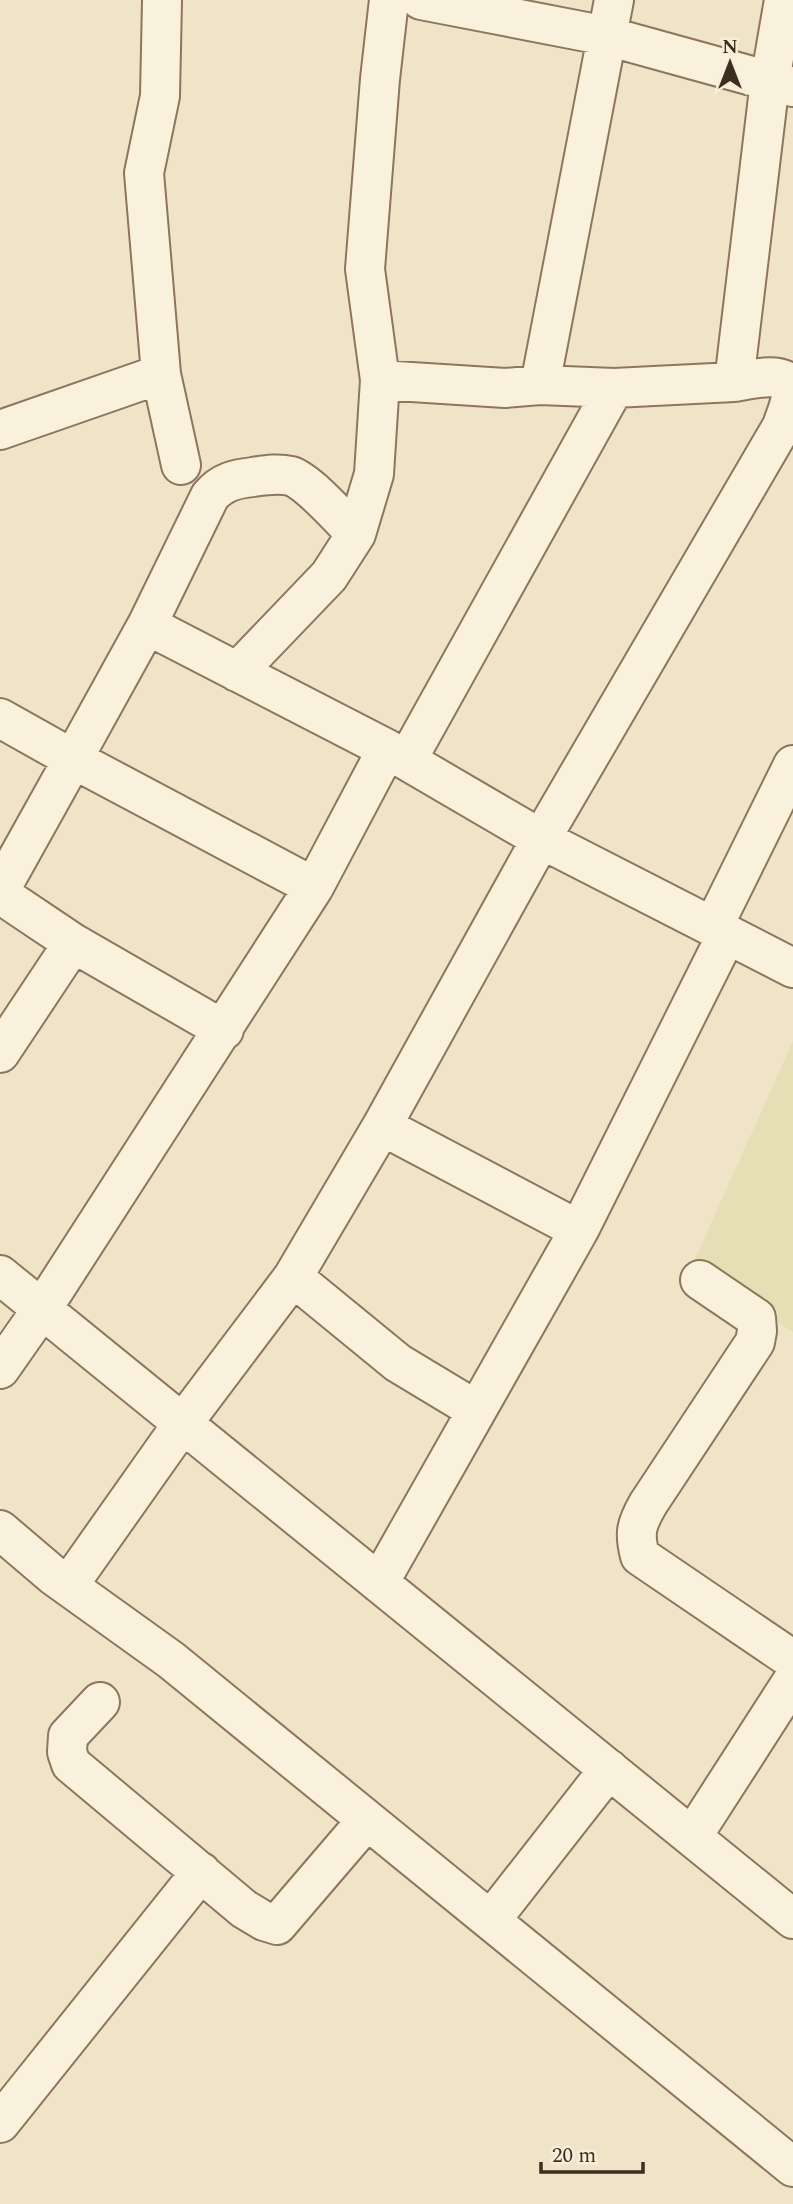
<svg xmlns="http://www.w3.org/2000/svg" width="793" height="2204" font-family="Spectral,serif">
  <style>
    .farmland { fill: #e6deb5 }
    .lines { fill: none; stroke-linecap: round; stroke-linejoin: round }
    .minor-casing { stroke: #8d765c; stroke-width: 42 }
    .minor { stroke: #faf1dc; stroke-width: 38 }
  </style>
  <rect width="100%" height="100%" fill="#f0e4c8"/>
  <path class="farmland" d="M793,1041V1332L691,1268Z"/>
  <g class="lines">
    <g class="minor-casing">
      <path id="minor" d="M162,0L160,96L144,173L161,374L181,465
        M421,0L607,36L770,81L784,0
        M793,87L770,81L734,382C749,380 793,367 791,394C791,404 785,416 782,426L541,839L793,968
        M380,380L505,388L540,385L614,388L407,760
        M540,385L614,0
        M614,388L734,382
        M0,430L161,374
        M147,625L210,496C222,482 235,479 253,477C266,475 278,473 291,476C309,482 342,520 356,534
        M237,672L329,576L356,534L374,474L380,380L365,269L380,79L389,0
        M0,718L73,759L0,890
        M0,894L73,943L0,1053
        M713,927L793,765
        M73,943L224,1030
        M382,1126L579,1230
        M0,1275L793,1919
        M293,1277L398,1363L476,1410
        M700,1280L756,1318L757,1331L755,1342L648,1504C636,1525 634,1533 640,1556L793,1660
        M0,1369L42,1309L314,887L387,749L147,625L73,759L314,887
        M0,1530L54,1576L171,1660L793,2167
        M379,1583L579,1230L727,934
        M68,1586L183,1423L293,1277L382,1126L541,839L387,749
        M100,1702L68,1736L67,1752L71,1764L244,1909L264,1921L277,1925L367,1820
        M692,1837L793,1680
        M491,1920L609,1769
        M0,2123L201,1872"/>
    </g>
    <use href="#minor" class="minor"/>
  </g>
  <g transform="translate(730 63)" stroke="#f7eed8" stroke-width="5" paint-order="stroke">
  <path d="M0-5L12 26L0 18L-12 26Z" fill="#3d2e20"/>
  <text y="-10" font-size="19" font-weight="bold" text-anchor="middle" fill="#3d2e20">N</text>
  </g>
  <path d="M541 2162v10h102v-10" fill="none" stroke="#3d2e20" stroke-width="3.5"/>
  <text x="552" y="2162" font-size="21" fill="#3d2e20" stroke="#f7eed8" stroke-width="5" paint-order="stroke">20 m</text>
</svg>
